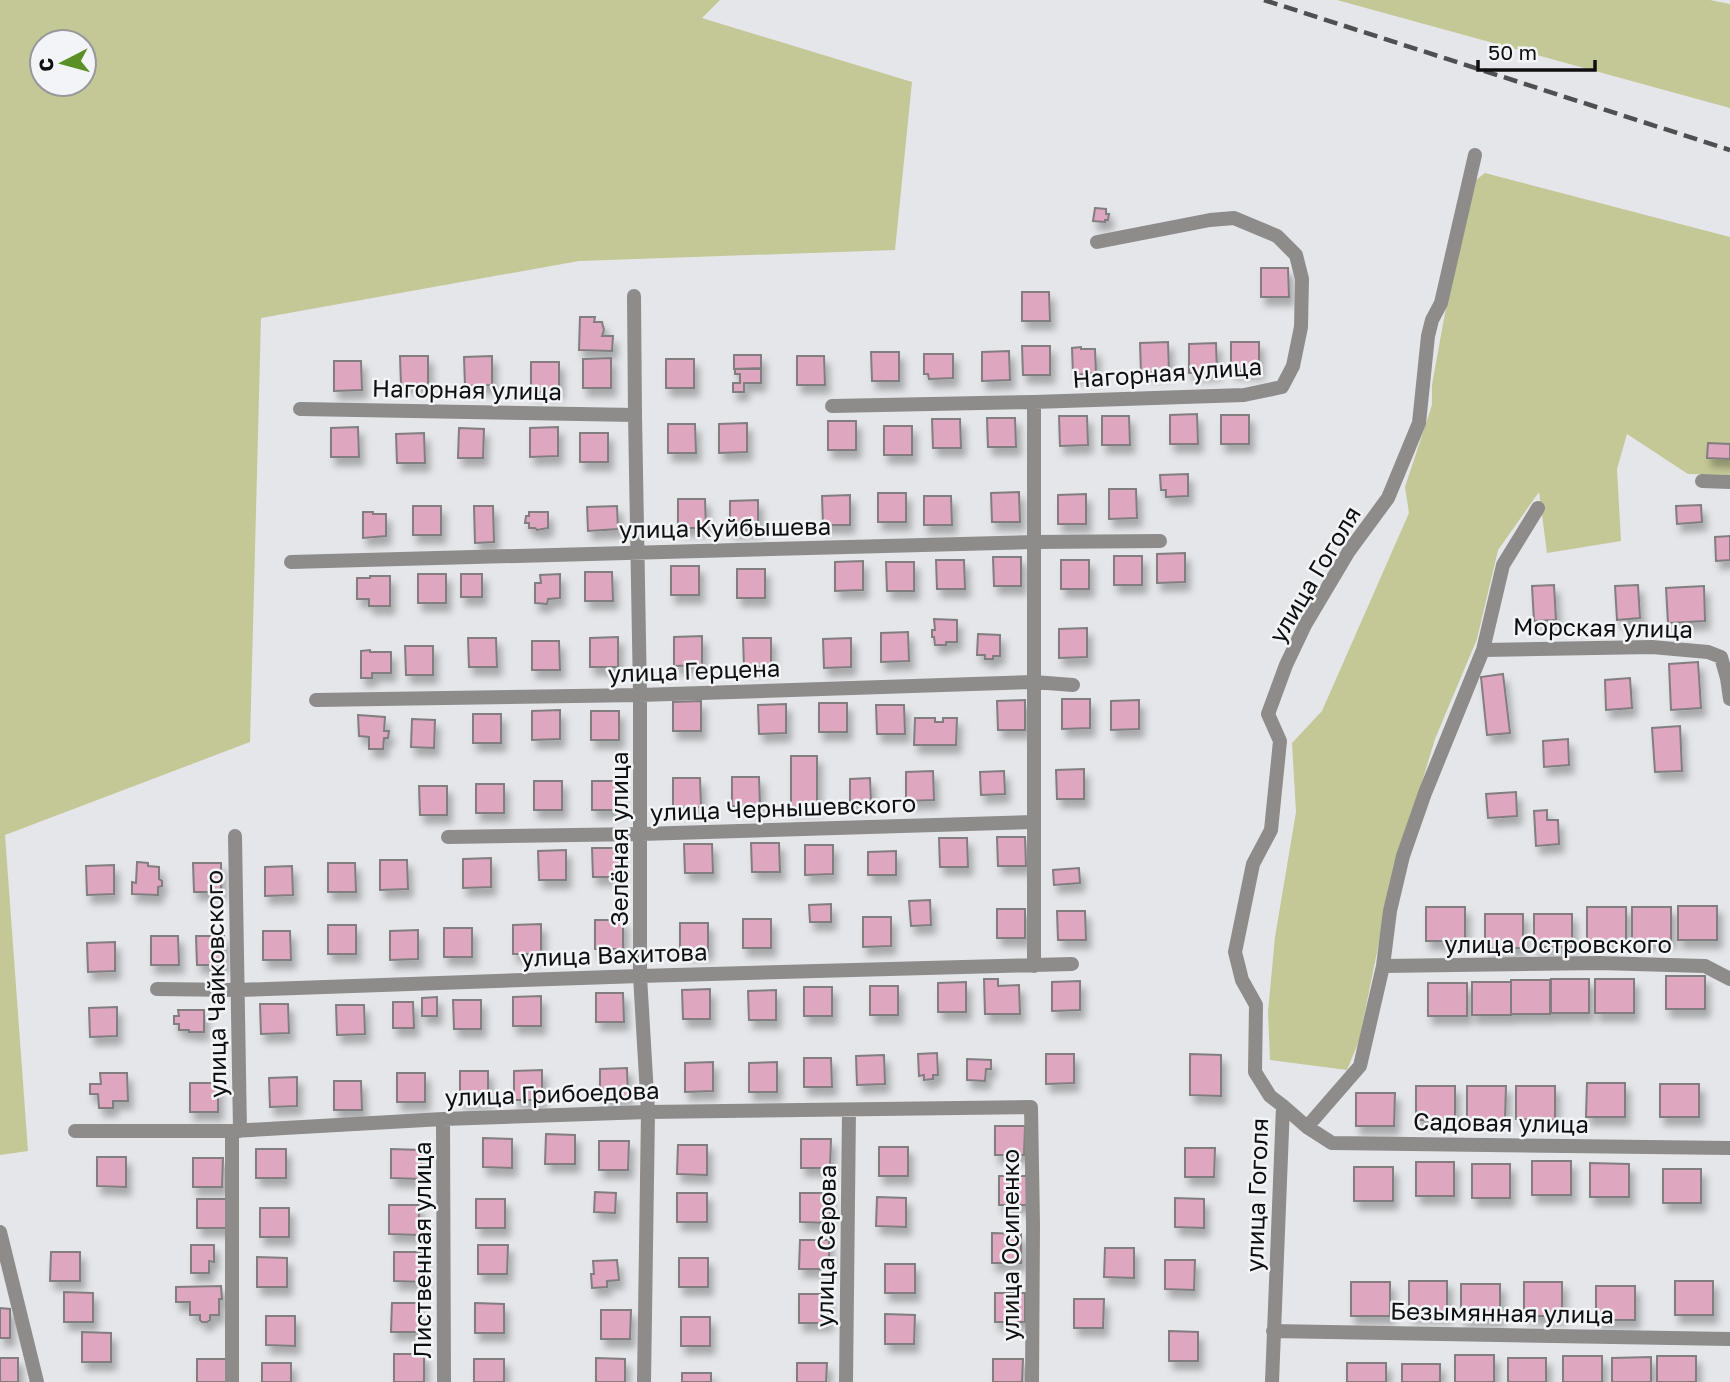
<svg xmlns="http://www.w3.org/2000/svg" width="1730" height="1382" font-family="'Golos Text',sans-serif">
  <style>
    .green { fill: #c4c896; fill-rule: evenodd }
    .building { fill: #dea7bf; stroke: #827e80; stroke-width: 2; filter: url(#shadow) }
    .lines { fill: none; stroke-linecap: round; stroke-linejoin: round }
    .minor { stroke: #8d8c8b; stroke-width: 14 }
    .rail { stroke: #4f4f51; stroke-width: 4.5; stroke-dasharray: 14 7; stroke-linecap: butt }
    .labels { text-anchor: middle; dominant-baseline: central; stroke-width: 5; stroke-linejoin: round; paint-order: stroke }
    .street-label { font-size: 24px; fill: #0f0f10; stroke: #f2f4f7 }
  </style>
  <defs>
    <filter id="shadow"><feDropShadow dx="4.5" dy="8" stdDeviation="3.5" flood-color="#0004"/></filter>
  </defs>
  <rect width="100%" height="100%" fill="#e5e6e9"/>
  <path class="green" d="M0,0H720L702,18L912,82L895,250L579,261L261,318L250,742L5,835L28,1151L0,1155ZM42,42H84V84H42Z
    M1337,0H1710L1730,4V108Z
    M1485,173L1730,237V475L1688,474L1627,434L1617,469L1621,541L1547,553L1539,492L1498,550L1477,639L1435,739L1390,888L1359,1041L1347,1070L1270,1060L1268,1012L1275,937L1296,812L1292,743L1322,711L1409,513L1405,487L1432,405V385L1468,186Z"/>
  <path class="building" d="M1095,208L1106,209V214H1109L1108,220H1105V222L1093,221Z
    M1261,268H1288L1289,297H1261Z
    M1022,292H1049L1050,321H1022Z
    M580,317H595L594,322H602L604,330L602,336H613L612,351L579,350Z
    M1168,342L1169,372H1141L1140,343Z
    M1231,342H1259V371H1231Z
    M1216,343L1217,372L1189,373V344Z
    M1022,346H1050V375H1023Z
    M1081,347V349H1095L1096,373L1073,375L1072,348Z
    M1009,351L1010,380L982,381V352Z
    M871,352H899V381H872Z
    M924,354H953V378L929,379L928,374H924Z
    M734,355H761V368L734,369Z
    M400,356H428V385H401Z
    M492,356V385L465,386L464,357Z
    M797,356H824L825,385H797Z
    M611,358V388H583V359Z
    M666,359H694V388H666Z
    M334,361H361L362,390L334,391Z
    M531,362H559V391L531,392Z
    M735,369H761V383H744V392H733V383H740V374H735Z
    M1197,414L1198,444H1170V415Z
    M1221,415H1249V444H1221Z
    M1059,416H1087L1088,445L1060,446Z
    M1102,416H1129L1130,445H1102Z
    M987,418H1015L1016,447H988Z
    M932,419H960L961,448H933Z
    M828,421H856V450H828Z
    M747,423V452L719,453V424Z
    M668,424H695L696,453H668Z
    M884,426H912V455H884Z
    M358,427L359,457H331V428Z
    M558,427V456L530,457V428Z
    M459,428L484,429L483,458H458Z
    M424,433L425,463H397L396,434Z
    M580,433H608V462H580Z
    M1708,443L1730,444V459L1707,458Z
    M1188,474V496L1166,497V490H1161L1160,475Z
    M1109,489H1136L1137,518L1109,519Z
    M1019,492L1020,522H992L991,493Z
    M878,493H906V522H878Z
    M1086,494V524H1058V495Z
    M850,495V525H823L822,496Z
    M924,496H951L952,525H924Z
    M678,499H705L706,528H678Z
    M758,500V529L730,530V501Z
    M1701,505L1702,522L1677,524L1676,506Z
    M413,506H441V535H413Z
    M474,506H493L494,542L475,543Z
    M617,506L618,529L588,531L587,507Z
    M363,512H373V514H386V536L363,538Z
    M529,512H548V528L537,530L535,528H529V523H525L526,516H529Z
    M1730,536V560L1716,561L1715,537Z
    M1185,553V582L1157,583V554Z
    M1114,556H1142V585H1114Z
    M993,557H1021V586H994Z
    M936,560H964L965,589H937Z
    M1061,560H1089V589H1061Z
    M863,561V590L835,591V562Z
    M886,562H914V591H887Z
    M671,566H699V595H671Z
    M737,569H765V598H737Z
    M585,572H612L613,601H585Z
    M418,574H446V603H418Z
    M461,574H482V597H461Z
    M560,574V598L548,599L547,604L535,603V583H541L540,575Z
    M370,576H390V606H369V599H357V578H370Z
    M1554,585L1556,620L1534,621L1532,586Z
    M1638,585L1640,618L1617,620L1615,586Z
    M1704,586L1705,621L1668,623L1666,588Z
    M934,619L957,620V642H946V645H935L934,637H932V630H935Z
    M1087,628V657L1059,658V629Z
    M908,632L909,661L881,662V633Z
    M978,634L1000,635V656H993V659H985V655H977Z
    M702,636V665L674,666V637Z
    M618,637V667H590V638Z
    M468,638H496L497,667H469Z
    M743,638H771V667H744Z
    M851,638V667L824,668L823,639Z
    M532,641H559L560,670H532Z
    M405,646H433V675H406Z
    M370,650V652H391V673H372V678H361V651Z
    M1698,662L1701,708L1671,710L1669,664Z
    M1503,674L1510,733L1487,735L1481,677Z
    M1630,678L1632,708L1606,710L1605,680Z
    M1062,699H1090V728L1062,729Z
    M1025,700V730H998L997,701Z
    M1139,700V729L1111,730V701Z
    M701,701V731H673V702Z
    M819,703H847V732H819Z
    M786,704V733L759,734L758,705Z
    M876,705H904L905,734H877Z
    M560,710V739L532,740V711Z
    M591,711H619V740H591Z
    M473,714H501V743H473Z
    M358,715L385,717L384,731H389L388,738H384L383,749H369V737L359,736Z
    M915,718H935V722H943V718H957L956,745H914Z
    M412,719L435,720L434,748L411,747Z
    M1680,726L1682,771L1655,772L1652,728Z
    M1568,739L1569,765L1544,767L1543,741Z
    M791,756H817V807H791Z
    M1084,769V799H1057L1056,770Z
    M933,771L934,800L906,801V772Z
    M1004,771L1005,794L981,795L980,772Z
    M732,777H759L760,806H732Z
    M673,778H700L701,807L673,808Z
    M870,778L871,802L850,803V779Z
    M534,781H562V810H534Z
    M592,781H620V810H592Z
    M476,784H504V813H476Z
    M419,786H447V815H420Z
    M1516,792L1517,816L1488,818L1486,794Z
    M1547,810V820H1558L1559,844L1536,846L1534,811Z
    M997,837H1025L1026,866H998Z
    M939,838H967L968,867H940Z
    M751,843H779L780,872H752Z
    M684,844H712L713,873H685Z
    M805,845H833V874L805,875Z
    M592,848H620V877H593Z
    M566,850V880H539L538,851Z
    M896,851V875H868V852Z
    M491,858V887L463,888V859Z
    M380,860H407L408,889L380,890Z
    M137,862L148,863V866L159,867V879L162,881V886L158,887V895L132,894V882L136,883Z
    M193,863H221V892H194Z
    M328,863H355L356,892H328Z
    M114,865V894L87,895L86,866Z
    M292,866L293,895L265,896V867Z
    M1079,868L1080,883L1054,885L1053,870Z
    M930,900L931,925L911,926L909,901Z
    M831,904V922H810L809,905Z
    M1678,906H1717V940H1678Z
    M1426,907H1465V941H1426Z
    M1587,907H1626V941H1587Z
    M1632,907H1671V940H1632Z
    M997,909H1025V938H997Z
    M1057,911H1085L1086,940H1058Z
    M1485,914H1523V948H1485Z
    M1534,914H1572V947H1534Z
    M863,917H891V946L863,947Z
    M743,919H771V948H743Z
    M595,920H623V949H595Z
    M680,923H708V952H680Z
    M541,924V954H513V925Z
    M328,925H356V954H328Z
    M444,928H472V957H444Z
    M418,930V959L390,960V931Z
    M263,931H290L291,960H263Z
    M151,936H178L179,965H151Z
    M196,936H224V965H197Z
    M115,942V971L88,972L87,943Z
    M1666,976H1705V1009H1666Z
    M984,979H998V986L1019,985L1020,1014H985Z
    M1551,979H1589V1013H1551Z
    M1595,979H1634V1013H1595Z
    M1511,980H1550V1014H1511Z
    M1080,981V1010L1052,1011V982Z
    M966,982V1012H938V983Z
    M1472,982H1511V1015H1472Z
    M1428,983H1467V1016H1428Z
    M870,986H898V1015H870Z
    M804,987H832V1016H804Z
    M710,989V1019H683L682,990Z
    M776,990V1020H749L748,991Z
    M596,993H623L624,1022H596Z
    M541,996V1026H513V997Z
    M437,997V1016H422V998Z
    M453,1000H481V1029H454Z
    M393,1002H413L414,1028H393Z
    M260,1004H288L289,1033L261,1034Z
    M336,1005H364L365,1034L337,1035Z
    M117,1007V1036L90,1037L89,1008Z
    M178,1010H204V1032H189V1030H179V1024H174V1016H179Z
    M937,1053L938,1075H933V1079L924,1080V1075L919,1076L918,1054Z
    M1046,1054H1074V1083L1046,1084Z
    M1190,1054L1221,1055V1096L1190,1095Z
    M884,1055L885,1084L857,1085L856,1056Z
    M804,1058H831L832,1087H804Z
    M967,1059L991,1060V1069H986L985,1081L967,1080Z
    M713,1062V1091L685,1092V1063Z
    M777,1062V1092H749V1063Z
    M627,1068L628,1097L600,1098V1069Z
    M542,1070V1100H514V1071Z
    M460,1071H488V1100L460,1101Z
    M100,1073H127L128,1101H113V1108H99L98,1094H90V1084H101Z
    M397,1073H425V1102H397Z
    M297,1077V1106L270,1107L269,1078Z
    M334,1081H361L362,1110H334Z
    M190,1083H218V1112H190Z
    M1587,1083H1625V1117H1586Z
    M1660,1084H1699V1117H1660Z
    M1416,1086H1455V1120H1416Z
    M1467,1086H1506L1505,1120H1467Z
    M1516,1086H1555V1120L1516,1119Z
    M1356,1093H1395L1394,1126H1356Z
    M995,1126H1025L1024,1155H995Z
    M546,1134L575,1135V1164H545Z
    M483,1138L512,1139V1168L483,1167Z
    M801,1139H831L830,1168H801Z
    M599,1141H629L628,1170H599Z
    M678,1145H707V1175L677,1174Z
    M879,1147H908V1176H879Z
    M1185,1148H1215L1214,1177H1185Z
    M256,1149H286V1178H256Z
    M391,1149L421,1150V1179L391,1178Z
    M97,1157H126V1187L97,1186Z
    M193,1158H223L222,1187H193Z
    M1532,1161H1571V1195H1532Z
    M1416,1162H1454V1196H1416Z
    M1590,1163L1629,1164V1197H1590Z
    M1472,1164H1510V1198H1472Z
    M1354,1167H1393V1201H1354Z
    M1663,1169H1701V1203H1663Z
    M999,1176H1028V1205H999Z
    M595,1192L616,1193L615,1213L594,1212Z
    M677,1193H707V1222H677Z
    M800,1193H830V1223L800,1222Z
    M877,1197L906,1198V1227L876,1226Z
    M1175,1198L1204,1199V1228L1175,1227Z
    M197,1199H227V1228H197Z
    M476,1199H505V1228H476Z
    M389,1205H419V1235L389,1234Z
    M260,1208H289V1237H260Z
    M992,1233L1021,1234V1263H992Z
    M800,1240H829V1269H799Z
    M191,1245H214V1262L209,1261V1273H191Z
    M478,1245H508L507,1274H478Z
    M1105,1248H1134V1278L1104,1277Z
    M51,1252H80V1281H50Z
    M394,1252H424V1282L394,1281Z
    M257,1257L287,1258V1287H257Z
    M679,1258H708V1287H679Z
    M617,1260L619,1280L607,1281V1287L592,1288L591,1274H594L593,1261Z
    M1165,1260H1195L1194,1290L1165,1289Z
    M885,1264H915V1293H885Z
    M1409,1281H1447V1315H1409Z
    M1675,1281H1713V1315H1675Z
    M1351,1282H1390V1316H1351Z
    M1524,1282H1562V1316H1524Z
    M1461,1284H1500V1318H1461Z
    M221,1286L222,1299H219V1315H210V1320L207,1322H202L200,1320V1315H190V1302H176V1287Z
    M1596,1286H1635V1320H1596Z
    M64,1292L93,1293V1322H64Z
    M995,1293H1025V1322H995Z
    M799,1294H828V1323H799Z
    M1074,1299H1104L1103,1328H1074Z
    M392,1303H421V1332H391Z
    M475,1303L504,1304V1333H475Z
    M0,1308L10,1309V1338H0Z
    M601,1310H631L630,1339H601Z
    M885,1314L915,1315L914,1344H885Z
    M266,1316H295V1346L266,1345Z
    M681,1317H710V1346H681Z
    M1169,1331L1198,1332V1361H1169Z
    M82,1332L111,1333V1362H82Z
    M394,1354H424V1382H394Z
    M1455,1355H1494V1382H1455Z
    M1563,1356H1602V1382H1563Z
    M1657,1356H1696V1382H1657Z
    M1651,1357V1382H1612V1358Z
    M0,1358H18V1382H0Z
    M596,1358L625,1359V1382H596Z
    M1508,1358H1546V1382H1508Z
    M197,1359H226V1382H197Z
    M474,1359H504V1382H474Z
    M993,1359H1023L1022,1382H993Z
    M262,1363H291V1382H262Z
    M797,1363H827L826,1382H797Z
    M1347,1363H1386V1382H1347Z
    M1402,1364H1440V1382H1402Z
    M682,1373H711V1382H682Z"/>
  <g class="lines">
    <path class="minor" d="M634,296L635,415L640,695V976L648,1112L644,1382
      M1034,402V966
      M832,406L1034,402L1244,395L1282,387L1293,366L1301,327L1302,279L1296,255L1277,236L1234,218L1210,220L1097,242
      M300,409L635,415
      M1702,481L1730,482
      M291,562L1034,542L1160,541
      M1483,650L1652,647L1708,652L1721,657L1727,678L1730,699
      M316,700L640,695L1034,682L1073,685
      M235,836L240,1131
      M448,837L641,834L1034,822
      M1383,966L1599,963L1705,966L1730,979
      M157,989L238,990L640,976L1072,964
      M1283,1106L1307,1127L1332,1143L1730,1148
      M443,1119L444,1382
      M1307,1127L1360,1066L1383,966L1390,911L1403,856L1425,793L1483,650L1503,565L1538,508
      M75,1131H232L443,1119L648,1112L1031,1107L1033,1226L1032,1382
      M0,1232L37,1382
      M1273,1331L1730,1339
      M232,1382V1131
      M846,1382L849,1110
      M1272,1382L1283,1106L1270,1096L1255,1072L1256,1005L1242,980L1235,952L1253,864L1271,830L1280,741L1268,714L1286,665L1305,625L1349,551L1388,498L1419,423L1428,336L1432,320L1441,303L1475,155"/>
    <path class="rail" d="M1264,0L1730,150"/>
  </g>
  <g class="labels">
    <g class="street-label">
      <text transform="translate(1167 372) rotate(-4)">Нагорная улица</text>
      <text transform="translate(467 389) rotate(1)">Нагорная улица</text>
      <text transform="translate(725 527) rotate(-1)">улица Куйбышева</text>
      <text transform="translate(1314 574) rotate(-59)">улица Гоголя</text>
      <text transform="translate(1603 627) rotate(1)">Морская улица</text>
      <text transform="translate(694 670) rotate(-2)">улица Герцена</text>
      <text transform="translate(783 807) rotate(-2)">улица Чернышевского</text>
      <text transform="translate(618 839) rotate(-90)">Зелёная улица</text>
      <text x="1558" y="943">улица Островского</text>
      <text transform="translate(614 954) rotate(-2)">улица Вахитова</text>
      <text transform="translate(215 984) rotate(-91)">улица Чайковского</text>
      <text transform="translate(552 1093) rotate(-2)">улица Грибоедова</text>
      <text transform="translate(1501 1122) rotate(1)">Садовая улица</text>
      <text transform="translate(1256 1195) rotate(-88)">улица Гоголя</text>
      <text transform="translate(1009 1245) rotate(-90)">улица Осипенко</text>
      <text transform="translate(825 1246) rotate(-89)">улица Серова</text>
      <text transform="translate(421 1250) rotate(-90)">Лиственная улица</text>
      <text transform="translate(1502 1312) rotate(1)">Безымянная улица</text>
    </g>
  </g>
  <g transform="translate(63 63) rotate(264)"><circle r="33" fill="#f2f4f7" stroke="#97989b" stroke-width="2"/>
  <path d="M0-5L12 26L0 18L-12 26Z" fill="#5c8f26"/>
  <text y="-10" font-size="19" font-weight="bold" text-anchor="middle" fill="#0f0f10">С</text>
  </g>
  <path d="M1478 60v10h117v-10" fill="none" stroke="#0f0f10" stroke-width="3.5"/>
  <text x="1488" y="60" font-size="21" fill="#0f0f10" stroke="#f2f4f7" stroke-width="5" paint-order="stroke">50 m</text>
</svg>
